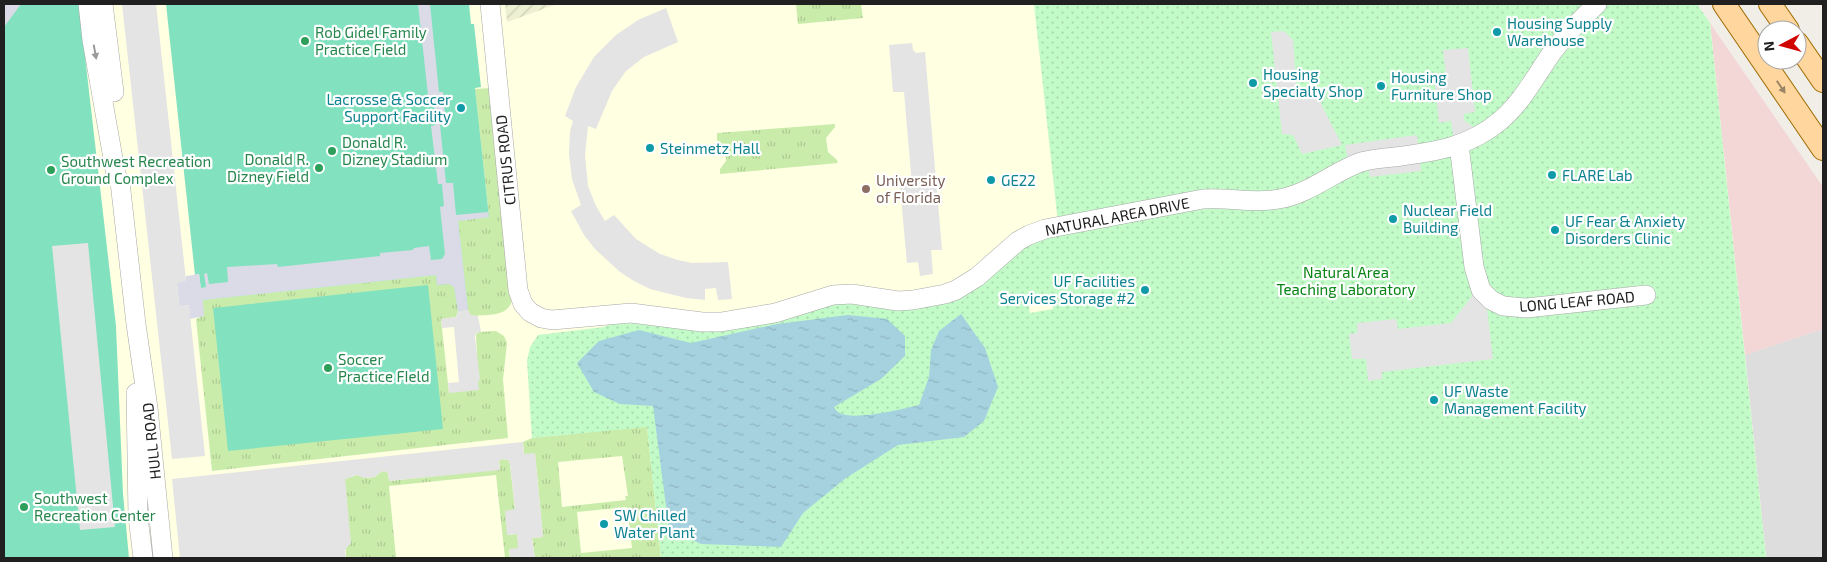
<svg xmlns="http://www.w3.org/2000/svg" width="1827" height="562" font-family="'Exo 2',sans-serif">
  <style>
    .residential { fill: #dedddd }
    .commercial { fill: #f2d7d6 }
    .education { fill: #ffffe2 }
    .farmland { fill: url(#farmland-furrows) }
    .grass { fill: url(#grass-tufts); fill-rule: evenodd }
    .park { fill: url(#park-dots); fill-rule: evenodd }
    .pitch { fill: #82e2bf }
    .parking { fill: #e4e4e4 }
    .plaza { fill: #dbdbe7 }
    .water { fill: url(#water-ripples) }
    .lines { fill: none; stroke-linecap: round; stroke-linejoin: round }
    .minor-casing { stroke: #a7a7a7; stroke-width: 20 }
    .major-casing { stroke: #9d6b00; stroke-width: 24 }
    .minor { stroke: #fff; stroke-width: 19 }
    .major { stroke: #ffd69e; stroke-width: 22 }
    .oneway { fill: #9b9b9b }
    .oneway2 { fill: #9b8465 }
    .culture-dot { fill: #0f9aa8; stroke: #fff; stroke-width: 2 }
    .leisure-dot { fill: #2e9e5b; stroke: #fff; stroke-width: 2 }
    .education-dot { fill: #8d6e63; stroke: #fff; stroke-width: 2 }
    .labels { text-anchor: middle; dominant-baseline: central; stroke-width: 4.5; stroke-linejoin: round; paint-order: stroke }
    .culture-label { font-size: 15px; fill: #0d838f; stroke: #fff; text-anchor: start }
    .leisure-label { font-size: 15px; fill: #27864d; stroke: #fff; text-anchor: start }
    .street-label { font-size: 15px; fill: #202020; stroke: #fff }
    .education-label { font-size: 15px; fill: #785e54; stroke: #fff; text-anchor: start }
    .park-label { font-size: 15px; fill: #088514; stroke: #fff }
  </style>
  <defs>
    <pattern id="farmland-furrows" width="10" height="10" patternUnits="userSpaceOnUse" patternTransform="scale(1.25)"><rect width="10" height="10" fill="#edf0d2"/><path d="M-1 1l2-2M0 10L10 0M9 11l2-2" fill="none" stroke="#cbceb4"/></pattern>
    <pattern id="grass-tufts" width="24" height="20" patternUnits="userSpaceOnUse" patternTransform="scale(1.25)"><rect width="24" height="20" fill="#caecab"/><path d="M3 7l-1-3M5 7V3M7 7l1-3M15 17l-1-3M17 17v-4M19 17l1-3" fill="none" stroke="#adca93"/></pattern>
    <pattern id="park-dots" width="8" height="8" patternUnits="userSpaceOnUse" patternTransform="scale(1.25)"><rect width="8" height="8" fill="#c3fbc8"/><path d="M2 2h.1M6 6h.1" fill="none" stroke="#a7d7ac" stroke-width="1.8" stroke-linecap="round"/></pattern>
    <pattern id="water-ripples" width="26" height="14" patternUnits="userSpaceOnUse" patternTransform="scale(1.25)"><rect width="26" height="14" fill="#a6d2e0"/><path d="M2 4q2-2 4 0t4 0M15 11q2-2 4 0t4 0" fill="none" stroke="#8fb4c0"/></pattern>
  </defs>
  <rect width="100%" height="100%" fill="#f1eee7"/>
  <path class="residential" d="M1823,329V558H1766L1745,355Z"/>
  <path class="commercial" d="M1710,23L1823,187V329L1745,355Z"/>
  <path class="education" d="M4,4H1697L1710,23L1766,558H4Z"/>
  <path class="farmland" d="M505,4H557L507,22Z"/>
  <path class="grass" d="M796,4H861L863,18L798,24Z
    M491,88L512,300C508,317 489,314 475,316L470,315L468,310L458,221L489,217L475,89Z
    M835,124V127L826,138L828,152L837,160L838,163L720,174V169L726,161L725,146L717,140V133Z
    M437,275L454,287L458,311L456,317L441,319L449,393L478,381L476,334L479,332L496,331L504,336L507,343L503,379L508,438L212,471L196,319L199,318L202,300Z
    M647,426L661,558H535L532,538L543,537L535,454H524L523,442L532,438ZM622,456L628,496H625L626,500L562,507L558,462ZM627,507L632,548L581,553L577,512Z
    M501,459L508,460L510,464L515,510L507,535L517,534L519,549H509L510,558H505L496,475L389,486L396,558H346L345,479L357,475L365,478L375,477L379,473L384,471L388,473L389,481L500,469L499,461Z"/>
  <path class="park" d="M1034,4H1697L1710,23L1766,558H661L647,427L532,438L527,361L530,347L538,335L604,327L610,324L641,323L835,302L902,307L1018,249L1059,232ZM1051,297L1053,309L1030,313L1028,301Z"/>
  <path class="pitch" d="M4,4H79L116,326L123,494L129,558H4Z
    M166,4H469L471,24H474L481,87L475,88L489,217L458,221L468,310L458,311L454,287L449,284L437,285L436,275L202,300L199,274L195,275Z
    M428,285L443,429L228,451L213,308Z"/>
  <path class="parking" d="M122,4H156L186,280L177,283L179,305L181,306L189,305L205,456L172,459Z
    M666,8L678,42L644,57L626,71L612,91L596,129L588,126L585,155L588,186L596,206L605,221L614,215L636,239L660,254L678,260L692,263L728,262L732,299L718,300L716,288L705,289V300L686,298L650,289L634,281L620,272L595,249L584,235L571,211L581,205L572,179L569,154L570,131L573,121L565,116L576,87L594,57L616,35L638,20Z
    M1284,31L1293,40L1297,96L1316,94L1342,145L1302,154L1293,135L1282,134L1271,32Z
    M912,43L913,50L916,53L925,52L942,250H931L933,274L920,276L918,262L907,263L900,187L912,185L904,92H893L889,45Z
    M1468,48L1475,112L1464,114V120L1477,130L1454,141L1451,121L1439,123L1434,77L1446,76L1443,50Z
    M1417,135L1421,171L1370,177L1367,161L1352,166L1347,156L1345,145Z
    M88,243L115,527L80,530L52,246Z
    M1473,295L1487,308L1493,359L1382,372V379L1368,381L1366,359H1352L1349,334L1357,333V323L1396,319L1398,329L1451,323Z
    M468,310L471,315L478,316L481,332L476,333L475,337L480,380L478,381L479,390L449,393L448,383L459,382L454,327L442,328L441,319L456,317L458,311Z
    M523,442L524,454L535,453L543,537L532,538L535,558H510L509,549L518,548L517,534L507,535L505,511L515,509L510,464L508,460L503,459L499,461L500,470L389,481L388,473L384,471L379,473L375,477L364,478L357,475L345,479L351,543L345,550L346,558H180L172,479Z"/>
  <path class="plaza" d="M4,4H21L4,27Z
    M418,4H430L439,92H443L446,124L440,125L446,183H453L456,215L488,212L489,217L458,221L468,310L458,311L454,287L449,284L437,285L436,275L203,300L204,316L190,319L189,305L181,306L179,305L177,283L186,280V276L199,274L201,288L206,287L204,274L207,273L209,284L228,282L227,267L277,264L278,267L380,256V253L413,250L414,248L429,246L431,260L442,259L445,254L440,207L444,206L442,184H438L431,126L436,125L434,104H429Z"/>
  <path class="water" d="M961,314L985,348L998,387L984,421L964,437L898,445L846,478L803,513L781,547L701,544L669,529L653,406L620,404L594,392L577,363L599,341L639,330L691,343L777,324L848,315L887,319L905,336V356L881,379L834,407C835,409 838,413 840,413C853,421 904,409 919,405L929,377L931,350L939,331Z"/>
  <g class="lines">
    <g class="minor-casing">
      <path id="minor" d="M88,4L92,40L116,175L120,182L136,324L148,408L163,558
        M103,4L114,92
        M490,4L518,290L523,304L530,312L541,318L552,320L631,313L702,322H721L775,313L833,295L852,294L898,301L913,300L945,294L956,290L977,277L1018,241L1029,235L1045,229L1203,199C1229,197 1253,204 1279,199C1309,194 1333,172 1361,162C1372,159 1384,158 1395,157C1434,152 1470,147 1501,120C1522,102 1535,77 1551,54C1564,36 1581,19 1597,4
        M1459,145L1474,267L1481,290L1491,300L1503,306L1527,308L1646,295
        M136,393L138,517L143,558"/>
    </g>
    <g class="major-casing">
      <path id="major" d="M1724,4L1823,149
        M1770,4L1788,30
        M1797,43L1823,81"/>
    </g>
    <use href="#minor" class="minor"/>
    <use href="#major" class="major"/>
  </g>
  <defs><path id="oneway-solid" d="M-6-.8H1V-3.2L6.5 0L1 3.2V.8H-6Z" transform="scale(1.25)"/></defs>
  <use class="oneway" href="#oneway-solid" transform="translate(95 52) rotate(80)"/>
  <use class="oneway2" href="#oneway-solid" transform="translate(1781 87) rotate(56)"/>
  <g class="culture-dot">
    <circle cx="1497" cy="32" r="5"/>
    <circle cx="1253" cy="83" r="5"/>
    <circle cx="1381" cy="86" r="5"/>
    <circle cx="461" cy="108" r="5"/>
    <circle cx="650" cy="148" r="5"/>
    <circle cx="1552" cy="175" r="5"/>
    <circle cx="991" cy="180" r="5"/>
    <circle cx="1393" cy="219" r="5"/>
    <circle cx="1555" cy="230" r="5"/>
    <circle cx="1145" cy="290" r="5"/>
    <circle cx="1434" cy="400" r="5"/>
    <circle cx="604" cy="524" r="5"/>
  </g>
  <g class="leisure-dot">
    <circle cx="305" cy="41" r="5"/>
    <circle cx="332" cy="151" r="5"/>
    <circle cx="319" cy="168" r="5"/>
    <circle cx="51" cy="170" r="5"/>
    <circle cx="328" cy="368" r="5"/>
    <circle cx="24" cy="507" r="5"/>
  </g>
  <circle class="education-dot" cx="866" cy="189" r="5"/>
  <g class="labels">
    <g class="culture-label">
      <text x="1507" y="23">Housing Supply<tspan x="1507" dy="17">Warehouse</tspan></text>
      <text x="1263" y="74">Housing<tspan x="1263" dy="17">Specialty Shop</tspan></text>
      <text x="1391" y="77">Housing<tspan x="1391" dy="17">Furniture Shop</tspan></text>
      <text x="451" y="99" text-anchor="end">Lacrosse &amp; Soccer<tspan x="451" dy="17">Support Facility</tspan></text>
      <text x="660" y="148">Steinmetz Hall</text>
      <text x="1562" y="175">FLARE Lab</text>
      <text x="1001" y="180">GE22</text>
      <text x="1403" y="210">Nuclear Field<tspan x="1403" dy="17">Building</tspan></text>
      <text x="1565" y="221">UF Fear &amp; Anxiety<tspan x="1565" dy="17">Disorders Clinic</tspan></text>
      <text x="1135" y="281" text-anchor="end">UF Facilities<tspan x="1135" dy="17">Services Storage #2</tspan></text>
      <text x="1444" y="391">UF Waste<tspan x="1444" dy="17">Management Facility</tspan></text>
      <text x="614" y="515">SW Chilled<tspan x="614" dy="17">Water Plant</tspan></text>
    </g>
    <g class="leisure-label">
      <text x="315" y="32">Rob Gidel Family<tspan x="315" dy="17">Practice Field</tspan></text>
      <text x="342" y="142">Donald R.<tspan x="342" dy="17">Dizney Stadium</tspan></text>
      <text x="309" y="159" text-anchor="end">Donald R.<tspan x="309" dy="17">Dizney Field</tspan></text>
      <text x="61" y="161">Southwest Recreation<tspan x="61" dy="17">Ground Complex</tspan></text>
      <text x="338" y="359">Soccer<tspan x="338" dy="17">Practice FIeld</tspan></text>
      <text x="34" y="498">Southwest<tspan x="34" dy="17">Recreation Center</tspan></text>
    </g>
    <g class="street-label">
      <text transform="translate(505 160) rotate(-96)">CITRUS ROAD</text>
      <text transform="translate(1117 216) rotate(-11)">NATURAL AREA DRIVE</text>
      <text transform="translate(1577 301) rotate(-5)">LONG LEAF ROAD</text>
      <text transform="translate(151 441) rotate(-96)">HULL ROAD</text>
    </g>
    <g class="education-label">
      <text x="876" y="180">University<tspan x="876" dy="17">of Florida</tspan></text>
    </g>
    <g class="park-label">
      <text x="1346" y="272">Natural Area<tspan x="1346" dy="17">Teaching Laboratory</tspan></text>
    </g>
  </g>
  <rect width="1827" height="562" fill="none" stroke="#202020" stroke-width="10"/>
  <g transform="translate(1782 45) rotate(264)"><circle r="24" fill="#ffffff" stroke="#a6a6a6"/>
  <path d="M0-4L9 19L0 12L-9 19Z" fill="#d10300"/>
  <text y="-8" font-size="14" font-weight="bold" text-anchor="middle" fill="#202020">N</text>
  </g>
</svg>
